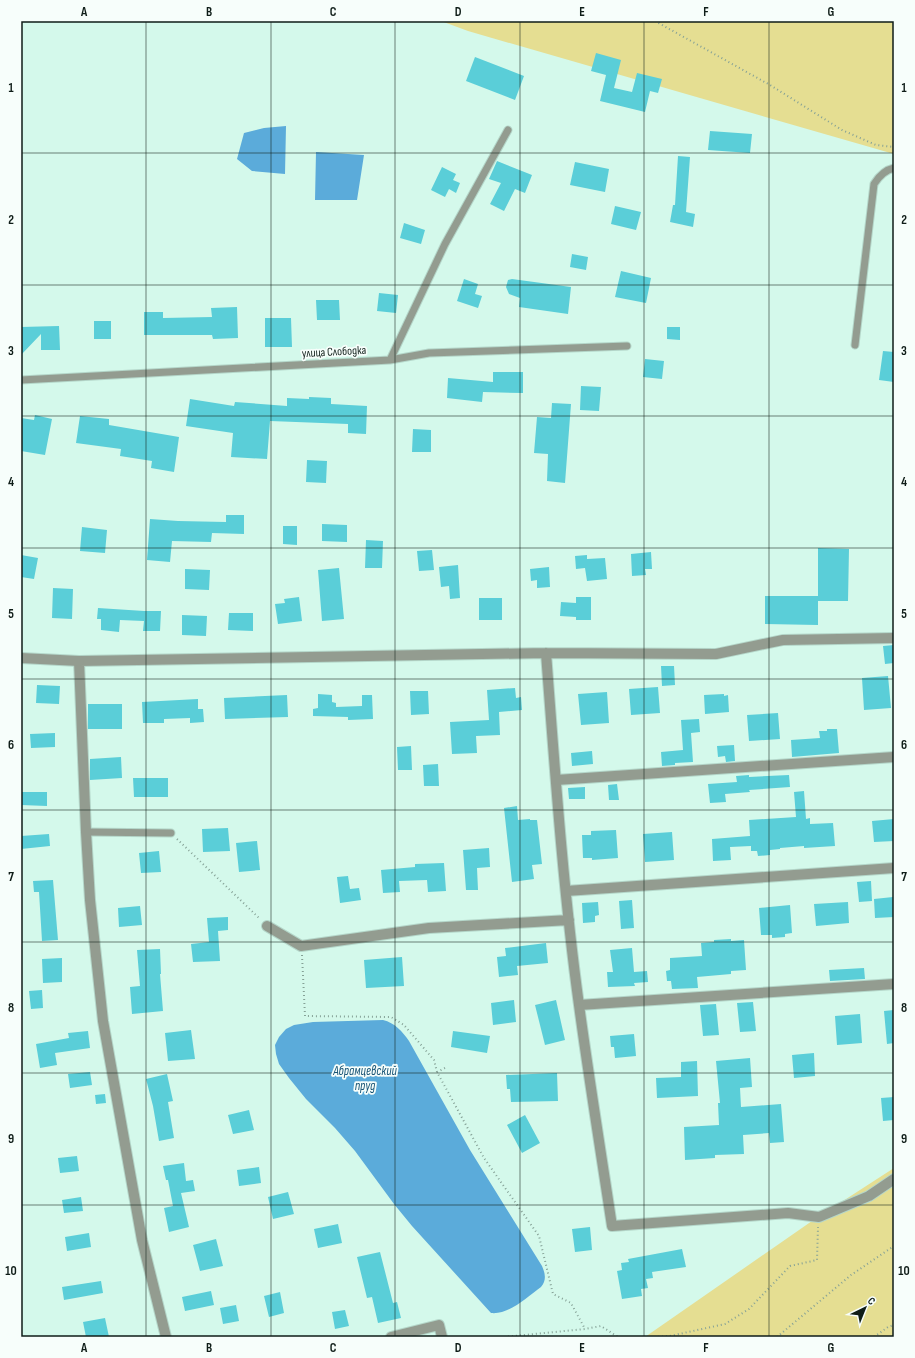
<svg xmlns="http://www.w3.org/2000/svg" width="915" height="1358" font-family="'Sofia Sans Condensed',sans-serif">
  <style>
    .green { fill: #e5de92 }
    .water { fill: #5babda }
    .building { fill: #5aced8 }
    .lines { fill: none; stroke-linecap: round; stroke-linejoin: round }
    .service-casing { stroke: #b4d6c9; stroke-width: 9 }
    .minor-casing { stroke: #b4d6c9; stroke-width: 12 }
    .tertiary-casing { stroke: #b4d6c9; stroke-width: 12 }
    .path { stroke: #85a196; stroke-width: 2; stroke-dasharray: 1 3; stroke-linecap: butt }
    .service { stroke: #939c90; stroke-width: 7 }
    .minor { stroke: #939c90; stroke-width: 10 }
    .tertiary { stroke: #939c90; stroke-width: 10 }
    .grid { fill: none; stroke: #0f1d18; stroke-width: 1; stroke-opacity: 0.55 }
    .labels { text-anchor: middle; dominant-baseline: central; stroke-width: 3.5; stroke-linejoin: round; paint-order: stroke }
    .street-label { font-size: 12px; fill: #0f1d18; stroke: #f7fefb }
    .water-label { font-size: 13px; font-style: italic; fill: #195576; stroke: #f7fefb }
    .neatline { fill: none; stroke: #0f1d18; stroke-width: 1.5 }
    .grid-label { font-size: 13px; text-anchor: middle; font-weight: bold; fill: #0f1d18 }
  </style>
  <rect width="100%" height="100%" fill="#d4f9eb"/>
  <path class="green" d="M441,21H894V154L468,31Z
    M894,1168V1337H645L812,1221Z"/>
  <path class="water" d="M286,126L285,174L252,171L237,159L244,133L264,128Z
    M316,152L364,155L357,200H315Z
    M383,1020C395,1023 402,1031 409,1041L470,1150L542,1266C545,1273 547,1280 541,1287C527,1297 509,1315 491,1313L412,1226L394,1204L355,1151L335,1128L306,1099L289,1078L279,1064L276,1054L275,1045L279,1037L286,1029L294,1025L313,1022Z"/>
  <path class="building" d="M596,53L621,60L614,88L632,92L637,73L662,79L658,93L650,91L645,112L600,101L606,75L591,71Z
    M475,57L524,76L515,100L466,81Z
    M710,131L752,134L750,153L708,150Z
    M678,156L690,157L686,212L695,214L693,227L670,222L673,205H675Z
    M497,161L532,175L525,193L515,189L504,211L490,204L501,183L489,179Z
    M575,162L609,169L605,192L570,185Z
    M442,167L456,174L453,180L460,183L456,193L449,189L445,197L431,190Z
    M615,206L641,212L636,230L611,224Z
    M404,223L425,230L421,244L400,238Z
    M572,254L588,257L586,270L570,267Z
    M621,271L651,278L646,303L615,297Z
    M464,279L478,284L475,294L482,296L478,308L457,301Z
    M512,279L571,287L568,314L519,307L520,298L509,294L506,287L508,280Z
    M379,293L398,295L396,313L377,311Z
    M316,300H339L340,320H317Z
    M237,307L238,338L213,339L212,335H144V312H163V318L212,317L211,308Z
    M265,318H291L292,347H265Z
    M94,321H111V339H94Z
    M59,326L60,350H41V334L21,355V327Z
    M667,327H680V340L667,339Z
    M883,351L894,352V382L879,380Z
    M645,359L664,361L662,379L643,377Z
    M493,372H523V393L483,392L482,402L447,398L448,378L493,382Z
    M581,386L601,387L599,411L580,410Z
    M309,397L331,398V404L367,406L366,434L348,433V424L270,421L267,459L231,457L233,433L186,426L190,399L234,406L235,402L287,406V398L309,399Z
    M552,403L571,404L565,483L547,481L548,454L534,453L537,417L551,418Z
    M35,415L52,419L45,455L21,451V418L34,420Z
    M80,416L109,419V425L179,437L174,472L151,468L152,461L120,456L121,449L76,443Z
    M413,429L431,430V452H412Z
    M307,460L327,461L326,483L306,482Z
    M226,515H244V534L212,533L211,542L172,541L170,562L147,560L150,519L178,521L226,522Z
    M322,524L347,525V542L322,541Z
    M283,526H297V545L283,544Z
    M82,527L107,530L105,553L80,551Z
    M366,540L383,541L382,568H365Z
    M818,548L849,549L848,601H818V625L765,624V596H818Z
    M432,550L434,570L419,571L417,551Z
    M651,552L652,569H645L646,575L632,576L631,554Z
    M21,555L38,558L34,579L21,577Z
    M587,555V559L605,558L607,579L587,581L585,568L576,569L575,556Z
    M458,565L460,598L450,599L449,586L441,587L439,567Z
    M549,567L550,587L537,588V580L531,581L530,569Z
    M339,568L344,619L322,621L318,570Z
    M185,569L210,570L209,590L185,589Z
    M53,588L73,589L72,619L52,618Z
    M299,597L302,621L278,624L275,604L285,603L284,599Z
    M576,597H591V620H576V617L560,616L561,602L576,603Z
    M479,598H502V620H479Z
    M98,608L144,611H161L160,631H143L144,621L120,620L119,632L101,630V619H97Z
    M229,613H253V631L228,630Z
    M182,615L207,616L206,636L182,635Z
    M894,645V663L885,664L883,646Z
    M661,666H674L675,685L662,686Z
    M888,676L891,708L864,710L862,678Z
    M37,685L60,686L59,704L36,703Z
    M658,687L660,713L631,715L629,689Z
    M515,688L516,698L521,697L522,710L499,712L500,735L476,736L477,753L452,754L450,722L489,720L487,690Z
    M410,691H428L429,714L411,715Z
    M607,692L609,723L581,725L578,694Z
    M318,694L332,695V702L336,703V707L362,706V695H372L373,719L348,720V717L313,716V709L318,708Z
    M724,694V696L728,695L729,712L705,714L704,695Z
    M287,695L288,717L225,719L224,698Z
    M198,699V709H203L204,722L190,723V718L164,719V723H143L142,702Z
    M88,704H122V729H88Z
    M778,713L780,739L749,741L747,715Z
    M699,719L700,732L691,733L693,762L675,763V765L662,766L661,752L683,750L681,720Z
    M827,729H837L839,753L792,757L791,740L820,738L819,731H827Z
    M55,733V747L31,748L30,734Z
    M734,745L735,761L726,762L725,756L718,757L717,746Z
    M411,746L412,770H398L397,747Z
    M592,751L593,764L572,766L571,753Z
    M121,757L122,778L90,780V759Z
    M438,764L439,786H424L423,765Z
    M749,775V777L789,775L790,787L749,790L750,792L725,794L726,802L710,803L708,784L737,782L736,776Z
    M133,778H168V797H134Z
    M617,784L619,800H609L608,785Z
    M585,787V799H569L568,788Z
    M804,791L806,819L810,818V824L833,823L835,846L804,848V846L780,848V849L770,850V855L758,856L757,851H751V846L730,847L731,860L713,861L712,839L750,836L749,820L796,817L794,792Z
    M21,792H47V806L21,805Z
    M517,806L518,820L530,819V820H537L542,864L532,865L534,879L512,882L504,808Z
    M894,819V841L874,842L872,821Z
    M228,828L230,851L203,852L202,829Z
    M616,830L618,858L592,860V858H583L582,835H591V831Z
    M672,832L674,860L645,862L643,834Z
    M49,834L50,846L21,849V836Z
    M257,841L260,870L239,872L236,843Z
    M489,848L490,867L477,868L478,890H466L463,850Z
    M159,851L161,872L141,873L139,853Z
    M444,863L446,891L428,892L427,880L399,881L400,892L383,893L381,870L415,867V864Z
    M348,876L350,889L359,888L361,900L340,903L337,877Z
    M53,880L58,940L42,941L39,892H34L33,881Z
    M871,881L872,901L859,902L857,882Z
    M893,897L894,917L875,918L874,899Z
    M632,900L634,928L621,929L619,901Z
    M598,902L599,915L595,916V922L583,923L582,903Z
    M848,902L849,923L816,926L814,904Z
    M790,905L792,933L785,934V937L772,938V935H761L759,908Z
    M140,906L142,925L119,927L118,908Z
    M228,917V930L218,931L220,961L193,962L191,944L209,942L207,918Z
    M731,939V941L744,940L746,970L731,971V974L697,977L698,988L672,989L671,981H667L666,971L670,970V958L702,956L701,943L714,942V940Z
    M546,943L548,963L517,966L518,975L499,977L497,957L506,956L505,948Z
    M632,948L634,972L647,971L648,982L634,983L635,986L608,987L607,972H613L610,950Z
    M160,949L161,974H160L163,1011L132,1014L130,987L140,986L137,950Z
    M402,957L404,986L366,988L364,960Z
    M62,958V982L43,983L42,959Z
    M864,968L865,979L830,981L829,970Z
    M42,990L43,1008L31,1009L29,991Z
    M514,1000L516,1022L493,1025L491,1003Z
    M556,1000L565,1040L545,1045L535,1005Z
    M753,1002L756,1031L740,1032L737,1003Z
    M716,1004L719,1035L703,1036L700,1005Z
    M894,1010V1043L887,1044L884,1011Z
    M860,1014L862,1043L837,1045L835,1016Z
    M191,1030L195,1059L168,1061L165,1033Z
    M88,1031L90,1048L55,1053L57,1065L40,1068L36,1044L69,1038L68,1033Z
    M453,1031L490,1036L487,1053L451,1047Z
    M634,1034L636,1056L615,1058L614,1047H611L610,1036Z
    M814,1053L815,1076L794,1078L792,1055Z
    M750,1058L752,1087L740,1088L741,1107L781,1104L784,1142L770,1143L769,1133L743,1135L744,1154L715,1155V1158L685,1160L684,1127L719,1125L718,1103H720L716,1061Z
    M697,1061L698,1096L657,1098L656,1078L681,1077V1062Z
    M90,1072L92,1085L70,1088L68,1074Z
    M557,1073L558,1101L511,1102L510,1089H507L506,1075Z
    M167,1074L173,1101L168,1102L174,1138L159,1141L153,1106L146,1079Z
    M105,1094L106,1103L96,1104L95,1095Z
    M894,1097V1120L883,1121L881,1098Z
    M249,1110L254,1130L233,1134L228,1115Z
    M525,1115L540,1143L522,1153L507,1125Z
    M77,1156L79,1171L60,1173L58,1158Z
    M184,1163L186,1181L193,1180L195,1191L181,1193L189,1227L169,1232L164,1208L173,1206L168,1180H166L163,1166Z
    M259,1167L261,1183L239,1186L237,1170Z
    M288,1192L294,1214L273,1219L268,1197Z
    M81,1197L83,1211L64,1213L62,1200Z
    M338,1224L342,1243L318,1248L314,1229Z
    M590,1227L592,1250L575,1252L572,1229Z
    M89,1233L91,1247L67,1251L65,1237Z
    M216,1239L223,1266L200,1271L193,1245Z
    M682,1249L686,1267L652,1272L653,1278L646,1279L648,1288L641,1289L642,1296L622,1299L617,1271L622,1270L621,1263L629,1262L628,1259Z
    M380,1252L393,1303L397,1302L401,1318L378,1323L372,1297L367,1298L357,1257Z
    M101,1281L103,1293L64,1300L62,1287Z
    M211,1291L214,1305L185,1311L182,1297Z
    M280,1292L284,1313L269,1317L264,1296Z
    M236,1305L239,1321L223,1324L220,1308Z
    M345,1310L349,1326L335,1329L332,1312Z
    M105,1318L109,1337H86L83,1322Z"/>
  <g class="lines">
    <g class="service-casing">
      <path id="service" d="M855,345L874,184C879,176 885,170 894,168
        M390,360L429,353L627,346
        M21,380L390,360L445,244L508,130
        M86,832L171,833"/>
    </g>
    <g class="minor-casing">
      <path id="minor" d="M546,653C555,771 563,889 579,1005C589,1079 601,1153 612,1226L788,1213L819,1217L869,1196L894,1179
        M556,780L894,757
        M566,891L894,868
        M267,926L301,946L429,928L569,920
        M579,1005L894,984
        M166,1337L142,1240L103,1021L90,900L86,832L79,661L546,653L716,654L783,640L894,638
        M391,1337L439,1325L442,1337"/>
    </g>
    <g class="tertiary-casing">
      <path id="tertiary" d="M21,658L79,661"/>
    </g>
    <path class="path" d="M655,21L770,85L842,130L876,145L894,147
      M177,839L259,918
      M302,955L305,1016L391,1017L404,1025L434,1060L437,1072
      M445,1068L437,1072L484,1158L539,1236L553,1294L571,1303L585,1329
      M504,1337L585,1329L601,1326L618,1337
      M654,1337L670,1336L725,1324L749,1309L790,1266L817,1260L818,1227
      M777,1337L851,1275L894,1246
      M874,1337L888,1327L894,1325"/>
    <use href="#service" class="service"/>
    <use href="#minor" class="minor"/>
    <use href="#tertiary" class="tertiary"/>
  </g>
  <path class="grid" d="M146,21V1337M271,21V1337M395,21V1337M520,21V1337M644,21V1337M769,21V1337M21,153H894M21,285H894M21,416H894M21,548H894M21,679H894M21,810H894M21,942H894M21,1073H894M21,1205H894"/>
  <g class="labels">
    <g class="street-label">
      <text transform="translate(334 352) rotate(-3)">улица Слободка</text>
    </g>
    <g class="water-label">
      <text x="365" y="1071">Абрамцевский<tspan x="365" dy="15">пруд</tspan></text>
    </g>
  </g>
  <rect width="915" height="1358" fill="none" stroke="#f7fefb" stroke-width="44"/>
  <g transform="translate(865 1308) rotate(43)" stroke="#f7fefb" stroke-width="3" paint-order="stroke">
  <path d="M0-3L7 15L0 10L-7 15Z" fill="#0f1d18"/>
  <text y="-6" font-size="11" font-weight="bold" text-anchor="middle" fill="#0f1d18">С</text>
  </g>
  <rect x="22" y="22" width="871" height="1314" class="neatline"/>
  <g class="grid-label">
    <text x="84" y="16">A</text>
    <text x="209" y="16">B</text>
    <text x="333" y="16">C</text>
    <text x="458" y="16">D</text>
    <text x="582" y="16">E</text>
    <text x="706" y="16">F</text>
    <text x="831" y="16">G</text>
    <text x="11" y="92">1</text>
    <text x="904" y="92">1</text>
    <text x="11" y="224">2</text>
    <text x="904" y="224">2</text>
    <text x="11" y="355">3</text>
    <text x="904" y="355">3</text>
    <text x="11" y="486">4</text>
    <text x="904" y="486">4</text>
    <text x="11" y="618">5</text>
    <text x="904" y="618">5</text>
    <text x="11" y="749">6</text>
    <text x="904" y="749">6</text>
    <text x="11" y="881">7</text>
    <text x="904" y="881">7</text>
    <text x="11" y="1012">8</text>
    <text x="904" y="1012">8</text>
    <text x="11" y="1143">9</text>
    <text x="904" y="1143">9</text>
    <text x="11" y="1275">10</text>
    <text x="904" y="1275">10</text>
    <text x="84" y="1352">A</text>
    <text x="209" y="1352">B</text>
    <text x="333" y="1352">C</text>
    <text x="458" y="1352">D</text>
    <text x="582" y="1352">E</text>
    <text x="706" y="1352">F</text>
    <text x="831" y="1352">G</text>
  </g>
</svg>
